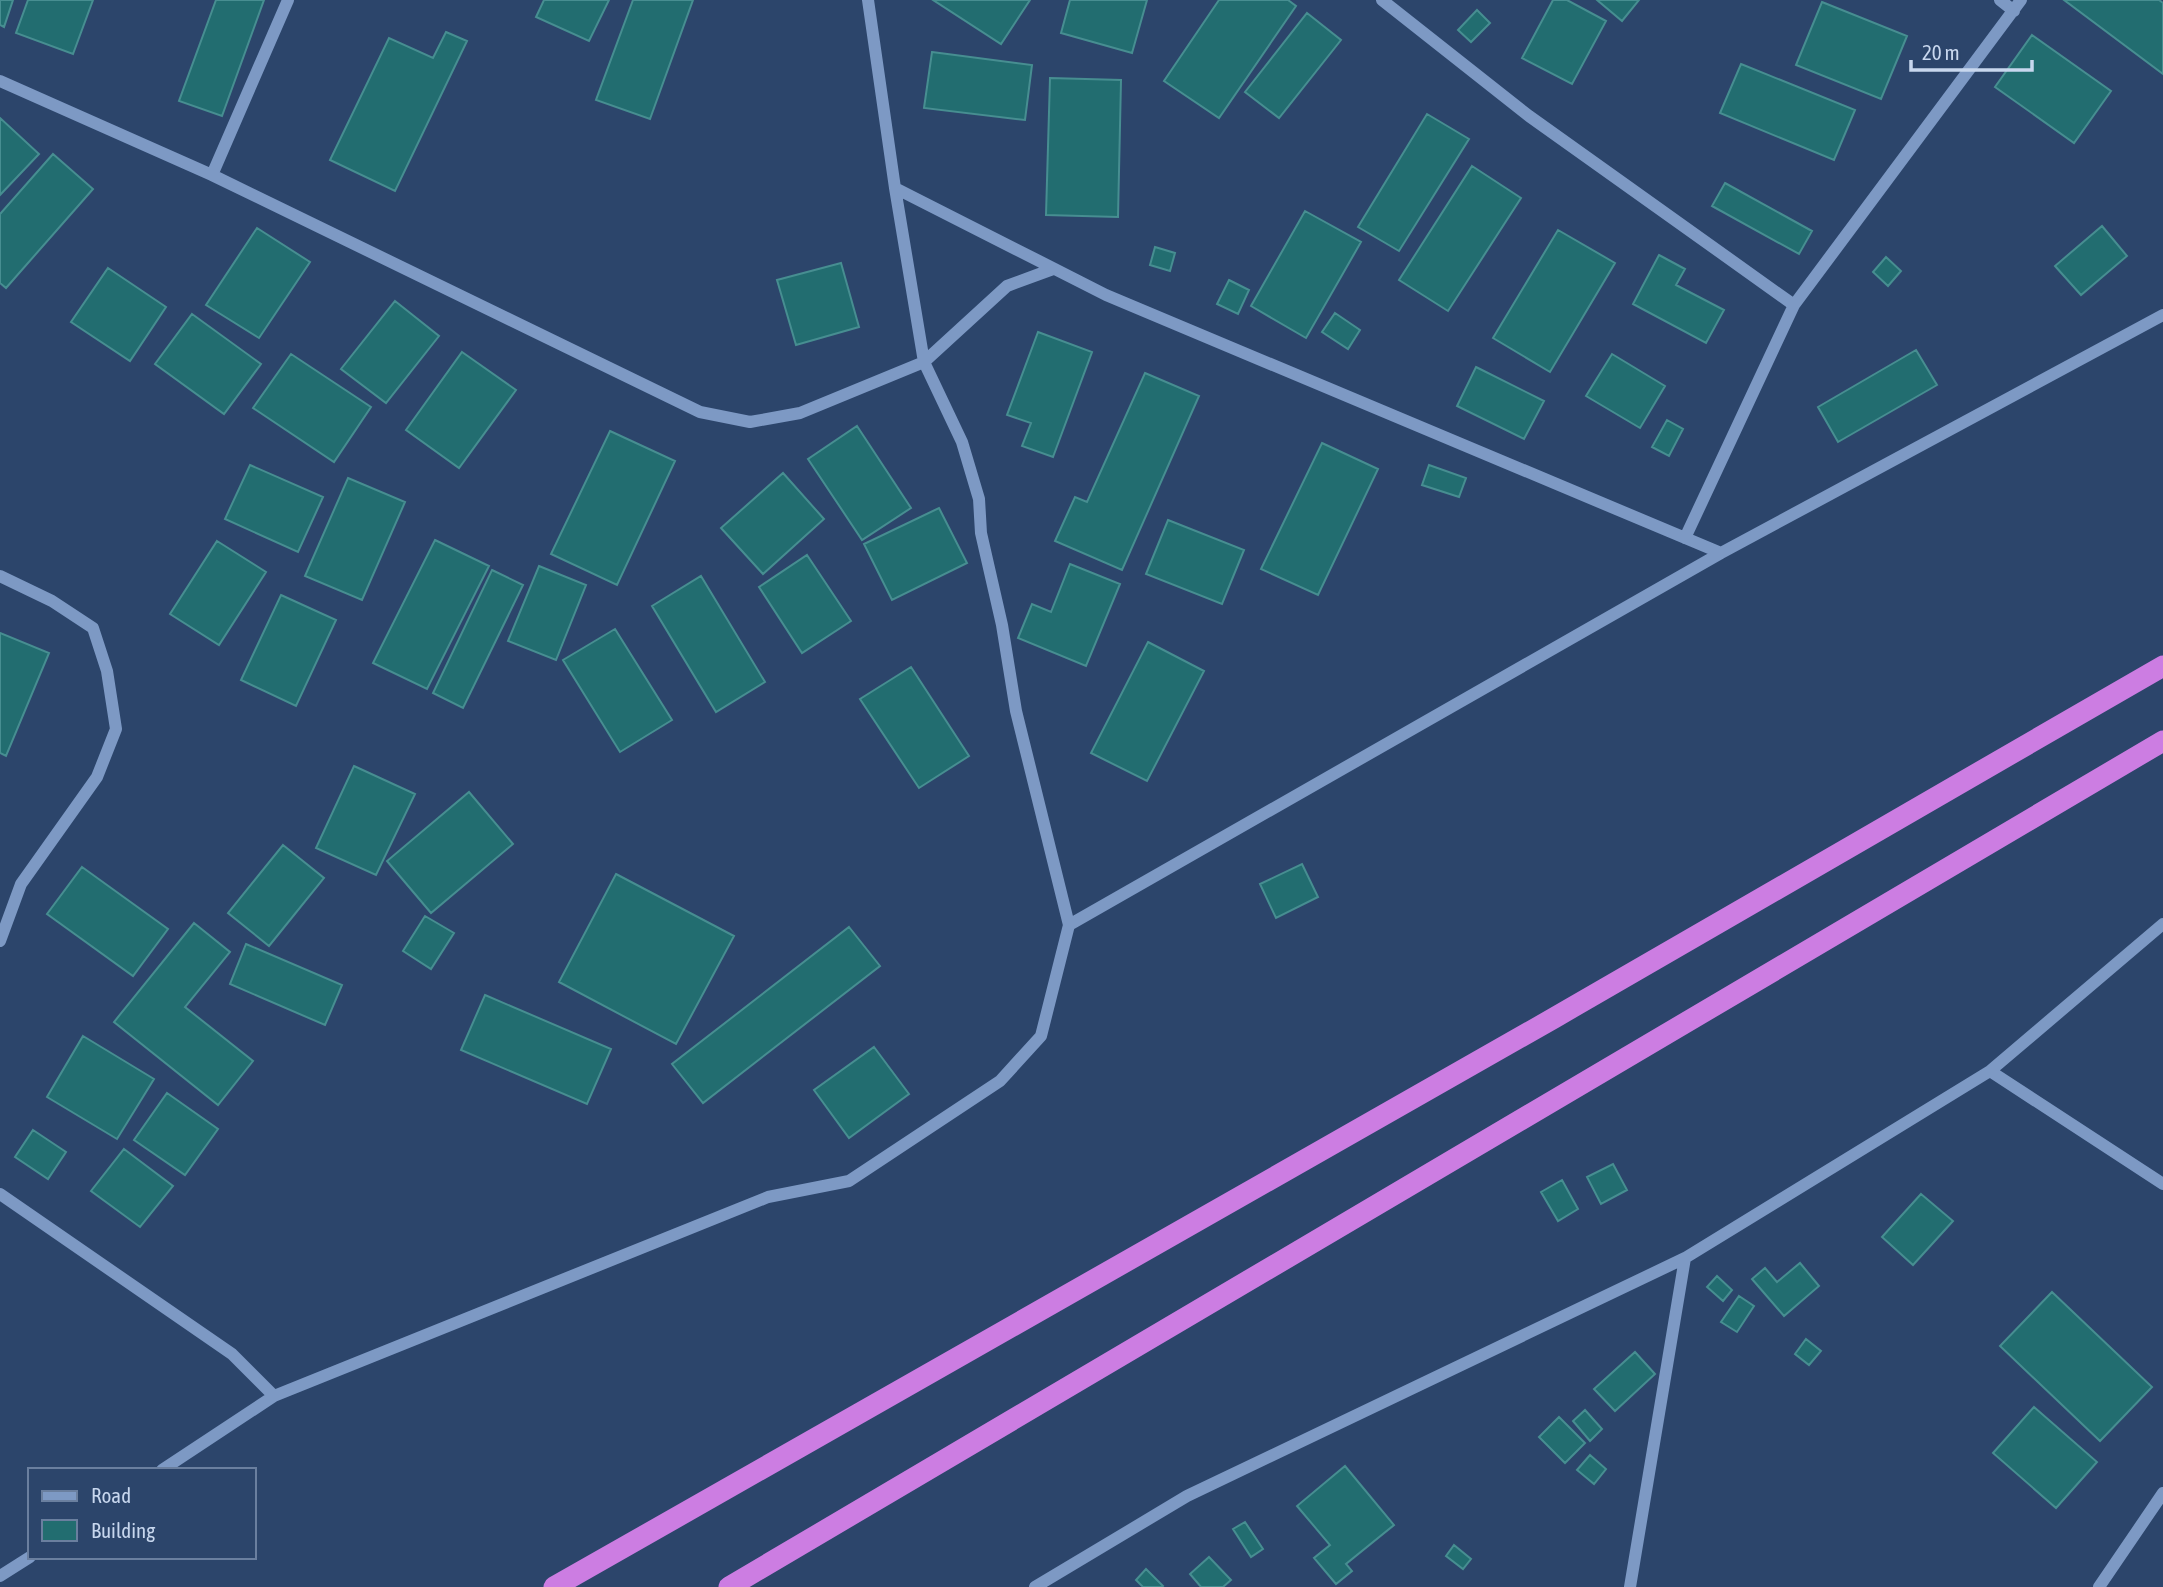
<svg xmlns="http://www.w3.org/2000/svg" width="2163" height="1587" font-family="'Asap Condensed',sans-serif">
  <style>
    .building { fill: #226d70; stroke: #478e91; stroke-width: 2 }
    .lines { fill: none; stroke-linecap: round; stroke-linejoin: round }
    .minor { stroke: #7d99c4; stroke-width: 12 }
    .highway { stroke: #cc7de2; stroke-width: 21 }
  </style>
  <rect width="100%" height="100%" fill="#2c456b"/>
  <path class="building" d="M0,0H13L4,27L0,25Z
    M28,0H93L73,54L16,33Z
    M216,0H264L222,116L179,101Z
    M544,0H609L589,41L536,17Z
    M633,0H693L650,119L596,100Z
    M933,0H1030L1001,44Z
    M1070,0H1147L1132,53L1061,33Z
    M1219,0H1288L1296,6L1219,118L1164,81Z
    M1553,0H1567L1606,21L1572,84L1522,58Z
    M1597,0H1639L1622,21Z
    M2064,0H2159L2163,3V74Z
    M1822,2L1907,36L1881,99L1796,65Z
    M1477,10L1490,23L1471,42L1458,30Z
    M1307,13L1341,40L1279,118L1245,92Z
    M446,32L467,41L395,191L330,160L389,38L433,58Z
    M2032,35L2111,91L2074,143L1995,87Z
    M932,52L1032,65L1025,120L924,108Z
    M1741,64L1855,110L1834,160L1720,113Z
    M1050,78L1121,80L1118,217L1046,215Z
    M1427,114L1469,139L1399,251L1358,227Z
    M0,118L39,154L0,195Z
    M53,154L93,189L6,288L0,283V214Z
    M1472,166L1521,198L1448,311L1399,280Z
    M1725,183L1812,231L1799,254L1712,206Z
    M1305,211L1361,242L1306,338L1251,306Z
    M2102,226L2127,256L2081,295L2055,266Z
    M257,228L310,262L259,338L206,305Z
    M1558,230L1615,263L1550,372L1493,338Z
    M1155,247L1175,253L1170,271L1150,265Z
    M1659,255L1685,269L1676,285L1724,310L1706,343L1633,304Z
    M1886,257L1901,271L1888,286L1873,272Z
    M841,263L859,327L796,345L777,280Z
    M108,268L166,307L130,361L71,322Z
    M1229,280L1249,290L1238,314L1217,304Z
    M395,301L439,336L386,403L341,369Z
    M1335,313L1360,330L1348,349L1322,332Z
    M192,314L261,364L224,414L155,364Z
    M1038,332L1092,352L1053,457L1022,446L1031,423L1007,415Z
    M1916,350L1937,385L1838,442L1818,407Z
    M462,352L516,390L459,468L406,430Z
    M291,354L371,407L334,462L253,408Z
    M1612,354L1665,386L1640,428L1586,396Z
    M1476,367L1544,401L1524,439L1457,406Z
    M1145,373L1199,396L1122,570L1055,541L1075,497L1087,502Z
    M1667,420L1683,429L1669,456L1652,447Z
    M857,426L911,508L862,540L808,459Z
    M610,431L675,461L617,585L551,554Z
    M1322,443L1378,469L1318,595L1261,569Z
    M250,465L323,497L298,552L225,519Z
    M1429,465L1466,478L1459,497L1422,485Z
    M783,473L824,519L763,574L721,528Z
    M348,478L405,502L362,600L305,576Z
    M939,508L967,563L892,600L864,544Z
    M1168,520L1244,550L1222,604L1146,574Z
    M435,540L489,566L427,689L373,663Z
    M217,541L266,572L219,645L170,614Z
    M807,555L851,621L802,653L759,587Z
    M1070,564L1120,584L1086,666L1018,638L1032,604L1051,612Z
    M539,566L586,585L556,660L508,641Z
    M492,570L523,585L463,708L433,693Z
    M701,576L765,682L716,712L652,606Z
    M281,595L336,620L296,706L241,680Z
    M615,629L672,720L620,752L563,660Z
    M0,633L49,653L6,756L0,753Z
    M1148,642L1204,671L1147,781L1091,753Z
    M911,667L969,756L919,788L860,699Z
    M354,766L415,794L376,875L316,848Z
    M469,792L513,844L431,913L387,861Z
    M283,845L324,878L269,946L228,913Z
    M1302,864L1318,897L1276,918L1260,884Z
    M82,867L168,929L133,976L47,914Z
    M616,874L734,936L676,1044L559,982Z
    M425,916L454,933L431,969L403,951Z
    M194,923L230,952L185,1007L253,1061L218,1105L114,1022Z
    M849,927L880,966L703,1103L672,1064Z
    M246,944L342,985L325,1025L230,984Z
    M485,995L611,1049L587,1104L461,1050Z
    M83,1036L154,1079L117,1139L47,1097Z
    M874,1047L909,1094L849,1138L814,1090Z
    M167,1093L218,1129L185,1175L134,1140Z
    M33,1130L66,1152L48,1179L15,1157Z
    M124,1149L173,1186L140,1227L91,1191Z
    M1613,1164L1627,1190L1601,1204L1587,1177Z
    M1562,1180L1578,1209L1558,1221L1541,1192Z
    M1921,1194L1953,1221L1913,1265L1882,1237Z
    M1800,1263L1819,1286L1784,1316L1752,1279L1765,1268L1777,1282Z
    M1717,1276L1732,1290L1723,1301L1707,1287Z
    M2052,1292L2152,1387L2100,1441L2000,1346Z
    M1739,1296L1754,1306L1737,1332L1721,1322Z
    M1806,1339L1821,1351L1809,1365L1795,1354Z
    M1635,1352L1655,1374L1615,1411L1594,1389Z
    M2034,1407L2097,1462L2056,1508L1993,1453Z
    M1585,1410L1602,1429L1590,1441L1573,1421Z
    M1559,1417L1585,1443L1565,1463L1539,1437Z
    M1590,1455L1606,1469L1594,1484L1577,1470Z
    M1345,1466L1394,1525L1346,1564L1352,1571L1336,1584L1314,1558L1330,1545L1297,1506Z
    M1245,1522L1263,1549L1251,1557L1233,1529Z
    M1454,1545L1471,1559L1463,1569L1446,1556Z
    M1209,1557L1231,1580L1223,1587H1201L1190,1574Z
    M1146,1569L1163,1586L1162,1587H1143L1136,1580Z"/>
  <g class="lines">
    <path class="minor" d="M868,0L895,188L924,362L962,442L979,499L981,533L1002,625L1016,711L1069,925
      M1382,0L1529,116L1794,305
      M2000,0L2014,11
      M0,81L212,175L700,412L750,422L800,413L924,362L1007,286L1053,269
      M212,175L288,0
      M895,188L1106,295L1721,553
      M1685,538L1794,305L2021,0
      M0,576L52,601L93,628L107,671L116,729L97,777L21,884L0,941
      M1990,1071L2163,1184
      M0,1194L232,1354L274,1396
      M162,1470L274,1396L768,1197L849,1181L1000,1081L1041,1036L1069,925L1721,553L2163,315
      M0,1576L30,1557
      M1035,1587L1187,1496L1685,1258L1990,1071L2163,924
      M1630,1587L1685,1258
      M2099,1587L2163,1493"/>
    <path class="highway" d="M554,1587L1554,1018L2163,666
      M729,1587L2163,741"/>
  </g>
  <rect x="28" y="1468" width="228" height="91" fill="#2c456b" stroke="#6a7f9f" stroke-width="2"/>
  <rect x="42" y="1491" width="35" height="10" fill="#7d99c4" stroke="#6a7f9f" stroke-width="2"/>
  <text x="91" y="1503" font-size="21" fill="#c8d7ee">Road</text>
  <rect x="42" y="1520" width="35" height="21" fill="#226d70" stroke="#6a7f9f" stroke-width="2"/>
  <text x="91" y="1538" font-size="21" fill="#c8d7ee">Building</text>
  <path d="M1911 60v10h121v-10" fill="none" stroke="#c8d7ee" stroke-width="3.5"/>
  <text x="1922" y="60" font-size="21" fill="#c8d7ee" stroke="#2c456b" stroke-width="5" paint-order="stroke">20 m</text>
</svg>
